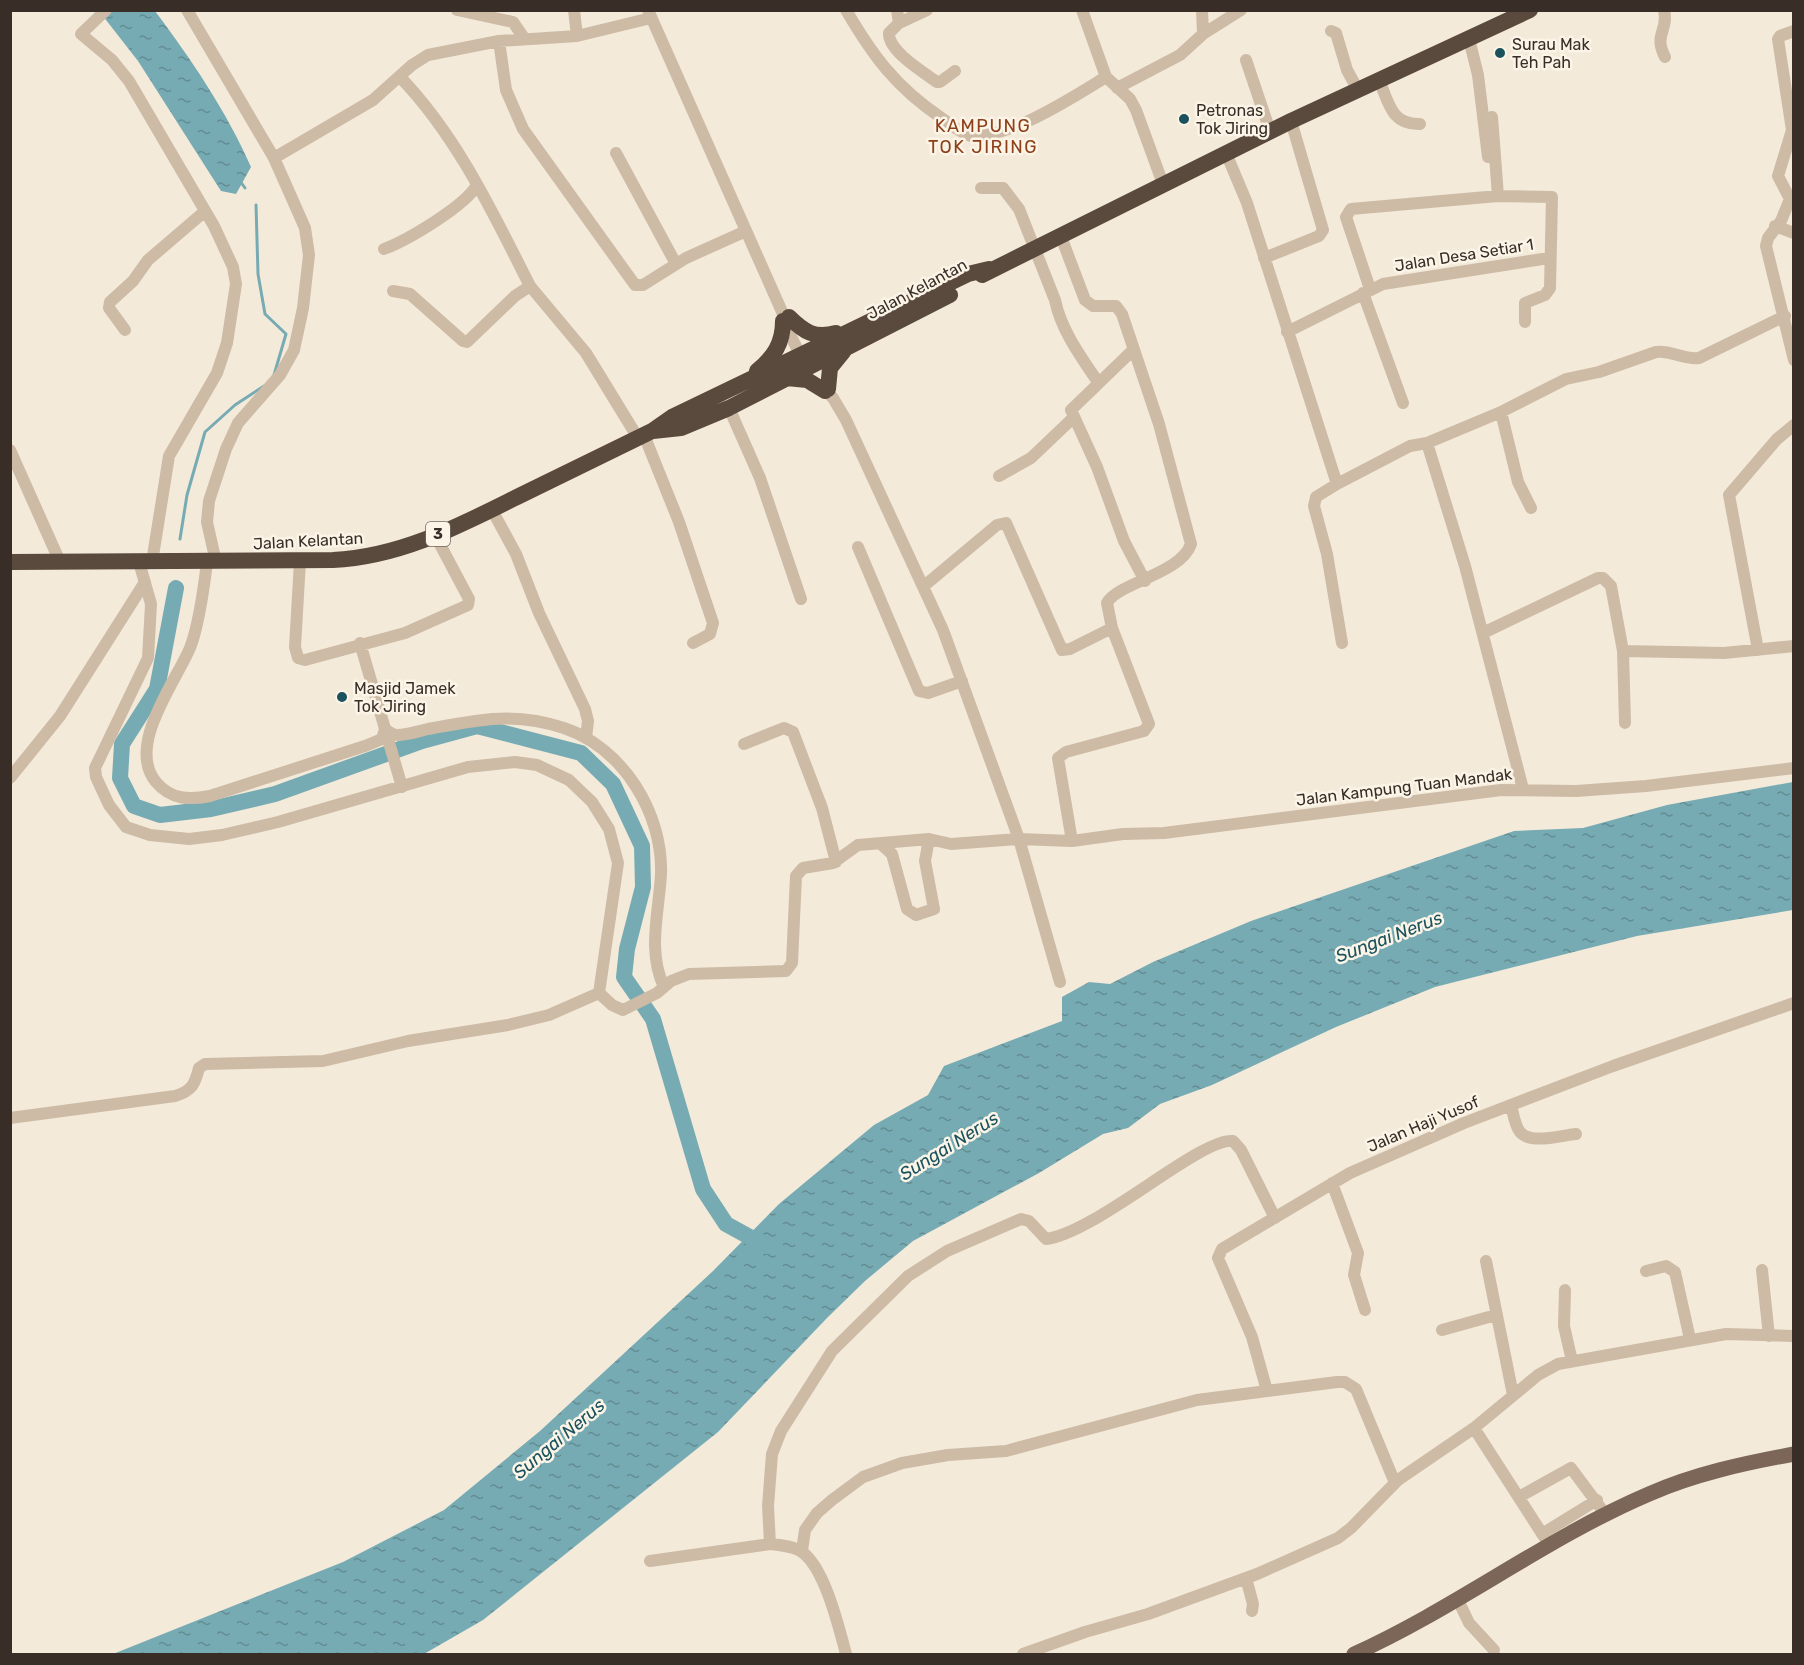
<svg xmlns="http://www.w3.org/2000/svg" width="1804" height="1665" font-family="Rubik,sans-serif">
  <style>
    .water { fill: url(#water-ripples) }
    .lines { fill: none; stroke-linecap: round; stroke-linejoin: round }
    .stream { stroke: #77abb3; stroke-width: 3 }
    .river { stroke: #77abb3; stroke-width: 16 }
    .minor { stroke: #cdbba5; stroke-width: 12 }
    .major { stroke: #7b6657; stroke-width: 15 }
    .highway { stroke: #5a493d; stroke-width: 16 }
    .poi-dot { fill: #19525d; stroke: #fbf4e7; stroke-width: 2 }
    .labels { text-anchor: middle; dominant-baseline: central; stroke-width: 5; stroke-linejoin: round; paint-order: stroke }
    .shield { fill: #fbf4e7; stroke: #726961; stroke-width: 1.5 }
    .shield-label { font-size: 15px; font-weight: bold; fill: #382e27 }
    .poi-label { font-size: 16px; fill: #382e27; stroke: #fbf4e7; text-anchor: start }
    .street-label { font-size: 16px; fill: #382e27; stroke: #fbf4e7 }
    .neighbourhood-label { font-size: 18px; letter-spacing: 1.5px; fill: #8e4019; stroke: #fbf4e7 }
    .water-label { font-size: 18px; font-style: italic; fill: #19525d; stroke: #fbf4e7 }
  </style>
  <defs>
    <pattern id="water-ripples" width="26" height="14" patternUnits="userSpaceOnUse" patternTransform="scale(1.5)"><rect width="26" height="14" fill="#77abb3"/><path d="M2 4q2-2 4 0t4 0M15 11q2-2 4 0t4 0" fill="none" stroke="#638c92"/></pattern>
  </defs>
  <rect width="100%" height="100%" fill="#f4eada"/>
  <path class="water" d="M99,11H155C191,59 227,112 251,167L236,194L221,191L138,61Z
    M1793,782V910L1637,936L1435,987L1336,1027L1212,1085L1160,1104L1128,1128L1103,1134L1039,1173L913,1241L865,1281L827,1318L718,1432L483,1620L424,1654H113L343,1562L444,1510L540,1431L713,1271L779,1204L874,1125L928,1095L944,1066L1062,1021V997L1089,982L1110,984L1153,962L1251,921L1514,831L1583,828L1667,805Z"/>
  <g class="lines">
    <path class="stream" d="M240,181L245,188
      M256,205L258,274L265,314L286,334L274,375
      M180,539L187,495L205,432L235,405L264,386"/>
    <path class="river" d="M176,588L157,689L122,744L120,778L134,806L160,815L211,809L275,794L422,741L477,726L581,753L613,784L642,846L643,887L627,949L624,977L653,1019L703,1189L726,1224L766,1246"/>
    <path class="minor" d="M106,10L81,34L112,60L129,81L214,226L233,267L236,284L227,343L217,373L169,456L152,562
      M187,10L274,158L305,228L309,255L303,308L294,350L280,375L238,423L226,449L209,501L207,522L216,562
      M457,10L513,22L524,38
      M574,10L577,36
      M648,10L783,314V321L804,362
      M846,10C873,56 895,86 940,117C950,124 959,132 971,136C1011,138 1073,97 1106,77
      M897,10L899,23L889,33C888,51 923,72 937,82H940L955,71
      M1082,10L1106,77L1130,99L1136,110L1163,184
      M1202,10L1203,34
      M1664,10C1669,31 1653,34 1665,57
      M899,23L927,10
      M1331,31L1336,33L1347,70L1358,90
      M1794,31L1780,36L1778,39L1792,130L1778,176L1790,199L1781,221L1768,238L1766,246L1794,360
      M1469,39L1478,75L1488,157
      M499,41L506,90L523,129L635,285H643L686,258L746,231
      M1246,60L1270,131
      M400,77C457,136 493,213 530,286
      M1379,80C1389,103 1391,125 1420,124
      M1117,88L1180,55L1203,34L1241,10
      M1492,117L1498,196
      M616,153L676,264
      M1226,153L1247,203L1337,484L1410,446L1427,443L1465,566L1523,789
      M274,158L373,100L412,65L428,55L499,41L577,36L651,18
      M981,188H1003L1019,209L1055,300C1061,330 1081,357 1098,382
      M1775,226L1794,233
      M1060,234L1085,300L1093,306H1116L1122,314L1159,424L1191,544C1181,574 1117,583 1107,603L1112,628L1149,724L1144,731L1066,752L1058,758L1072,841
      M384,249C408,240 465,206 477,185
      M1264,258L1319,236L1323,230L1291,121
      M1370,289L1346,217L1351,209L1498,196L1552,197L1550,288L1545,295L1525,303V322
      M393,291L410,294L463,341L467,342L515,296L530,286L586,353L638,438
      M1363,293L1403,403
      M125,330L109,308L110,302L133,281L148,260L204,212
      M1287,332L1383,284L1549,258
      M1133,350L1071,410L1097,467L1124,541L1145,581
      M821,386L833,398L846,420L943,630L1019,839L1060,982
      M729,408L760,478L801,599
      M1501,412L1518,482L1531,508
      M644,435L679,522L713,623L710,634L693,643
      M1427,443L1501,412L1566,379L1599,372L1656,352C1671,350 1684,360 1699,358L1785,316
      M10,450L60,562
      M999,476L1031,458L1073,418
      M1337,484L1316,497L1314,506L1327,554L1342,643
      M492,510L516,554L539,613L585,709L588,721L586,738
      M858,547L919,691L928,693L962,681
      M300,561L295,647L298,658L305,660L405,633L468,605L469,599L435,535
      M139,562L151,604L148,658L95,768L96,777L109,805L126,827L150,835L189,839L222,835L278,822L468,767L515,762L537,765L569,780L592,802L609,829L618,863L599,993
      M207,562C204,587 199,625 190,648C175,683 126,746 156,782C171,800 190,800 210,796L365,746L382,739L385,729C389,732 392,735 397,735C407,735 419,731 428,729C449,725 471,721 492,719C517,717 540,720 564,728C623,748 663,813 661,874C659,912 647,951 664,987
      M924,586L997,525L1006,523L1062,650L1070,649L1112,628
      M1483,633L1598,578H1603L1611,586L1623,651L1724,653L1794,646
      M360,643L402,787
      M1758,650L1729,495L1777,439L1794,425
      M1623,651L1625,723
      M744,744L784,728L793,732L822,808L836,862
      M10,778L60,716L145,582
      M881,844L892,854L907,909L916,915L934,909L925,861L929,839
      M599,993L612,1005L623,1010L657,993L671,981L689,974L786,971L792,963L796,876L803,868L833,863L858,845L929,839L951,844L1019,839L1072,841L1123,834L1164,833L1501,790L1576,791L1646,786L1794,768
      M1511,1105C1513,1113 1515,1126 1520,1132C1531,1145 1562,1135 1576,1134
      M10,1118L175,1096C192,1091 195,1084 199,1068L205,1064L323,1061L408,1041L508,1025L549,1015L599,993
      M1332,1183L1358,1253L1354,1275L1365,1310
      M1486,1261L1513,1395
      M1762,1270L1769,1336
      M1646,1271L1666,1266L1675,1272L1690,1339
      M1565,1290L1564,1326L1572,1361
      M1442,1330L1496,1315
      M1267,1391L1252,1337L1218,1258L1222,1249L1350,1173L1464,1123L1613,1066L1794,1003
      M1474,1428L1538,1375L1558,1364L1726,1334L1794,1336
      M1519,1497L1571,1468L1606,1515
      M1542,1534L1597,1500
      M802,1551L805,1530L817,1513L832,1500L863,1477L902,1463L948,1455L1006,1451L1197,1400L1337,1382H1345L1356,1389L1395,1483
      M650,1561L770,1544
      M1246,1578L1253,1604L1252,1611
      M1458,1600L1469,1623L1494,1650
      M846,1654C839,1628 825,1568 802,1552C794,1546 780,1545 770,1544L768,1506L772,1454L781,1431L832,1351L908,1276L947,1251L1021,1219L1029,1221L1046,1239C1096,1233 1201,1137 1233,1141L1241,1150L1275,1218
      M1023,1654L1085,1632L1148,1614L1257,1574L1338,1538L1351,1528L1398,1480L1474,1428L1550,1546"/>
    <path class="major" d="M1354,1654C1456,1608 1546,1538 1649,1494C1694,1474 1745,1463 1794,1454"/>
    <path class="highway" d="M982,275L1291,121L1530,10
      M789,317C804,332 815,339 836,333
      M757,371C774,357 783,343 783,321
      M787,378L807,380L825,391
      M828,389L830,368L843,352
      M653,431L681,428L729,408L950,295
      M10,562L333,560C400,557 459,526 517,497C562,475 607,453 652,431L672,417L968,274L989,269"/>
  </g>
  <g class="poi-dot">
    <circle cx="1500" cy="53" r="6"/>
    <circle cx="1184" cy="119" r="6"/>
    <circle cx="342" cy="697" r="6"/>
  </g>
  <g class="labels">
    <rect class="shield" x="426" y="522" width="24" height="24" rx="4.5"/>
    <g class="shield-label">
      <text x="438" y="534">3</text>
    </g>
    <g class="poi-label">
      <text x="1512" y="44">Surau Mak<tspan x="1512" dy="18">Teh Pah</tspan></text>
      <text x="1196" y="110">Petronas<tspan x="1196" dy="18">Tok Jiring</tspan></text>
      <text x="354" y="688">Masjid Jamek<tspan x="354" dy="18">Tok Jiring</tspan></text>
    </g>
    <g class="street-label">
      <text transform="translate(1464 255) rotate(-9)">Jalan Desa Setiar 1</text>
      <text transform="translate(917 289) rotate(-28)">Jalan Kelantan</text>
      <text transform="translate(308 541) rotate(-3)">Jalan Kelantan</text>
      <text transform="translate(1404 787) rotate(-7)">Jalan Kampung Tuan Mandak</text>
      <text transform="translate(1423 1124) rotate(-23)">Jalan Haji Yusof</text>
    </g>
    <g class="neighbourhood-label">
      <text x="983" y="126">KAMPUNG<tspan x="983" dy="21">TOK JIRING</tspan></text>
    </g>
    <g class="water-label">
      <text transform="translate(1389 937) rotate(-21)">Sungai Nerus</text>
      <text transform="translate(949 1146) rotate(-32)">Sungai Nerus</text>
      <text transform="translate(559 1439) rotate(-40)">Sungai Nerus</text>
    </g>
  </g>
  <rect width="1804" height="1665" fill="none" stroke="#382e27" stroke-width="24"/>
</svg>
